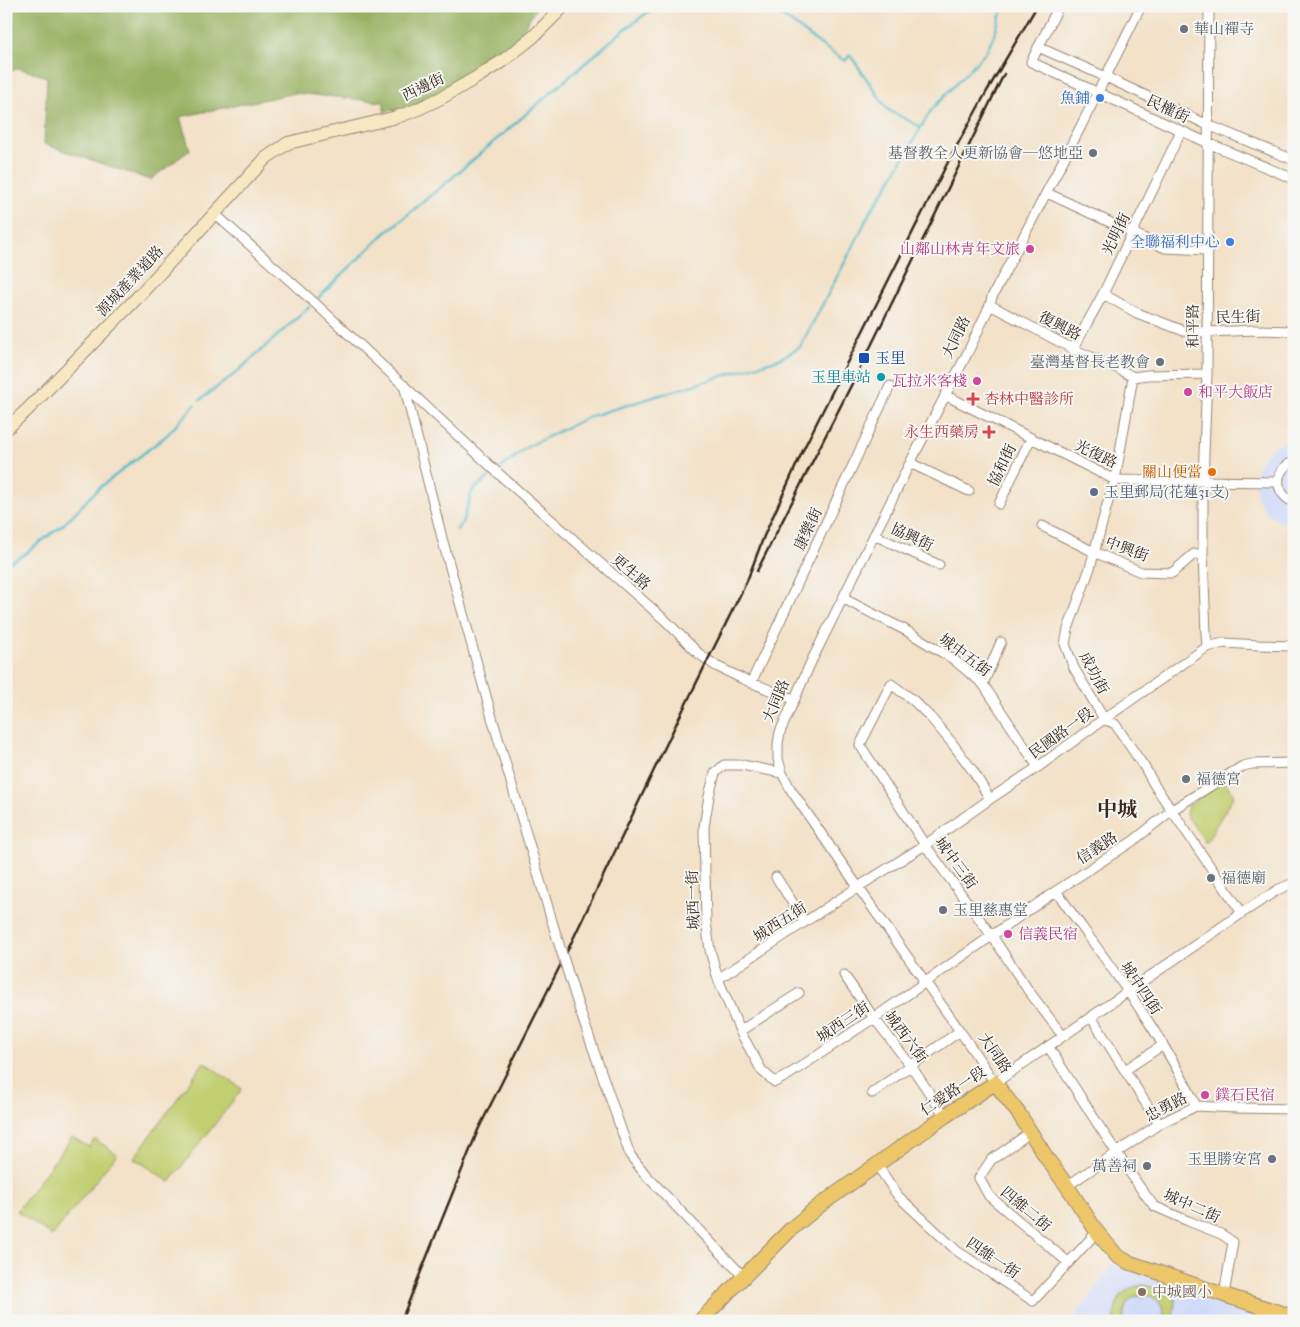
<svg xmlns="http://www.w3.org/2000/svg" width="1300" height="1327" font-family="'IM FELL French Canon','Noto Serif TC',serif">
  <style>
    .built { fill: #d0daf9 }
    .green { fill: #c1cf71; stroke: #7e7c48 }
    .forest { fill: #98b263; stroke: #6a6e40 }
    .lines { fill: none; stroke-linecap: round; stroke-linejoin: round }
    .stream { stroke: #4ebac8; stroke-width: 2.5 }
    .street-casing { stroke: #978673; stroke-width: 11 }
    .secondary-casing { stroke: #978673; stroke-width: 14 }
    .primary-casing { stroke: #978673; stroke-width: 16 }
    .street { stroke: #fff; stroke-width: 9 }
    .secondary { stroke: #f7e8c3; stroke-width: 12 }
    .primary { stroke: #ecc669; stroke-width: 14 }
    .rail { stroke: #3b2a1e; stroke-width: 2.5 }
    .street-bridge-casing { stroke: #978673; stroke-width: 11; stroke-linecap: butt }
    .street-bridge { stroke: #fff; stroke-width: 9 }
    .worship-dot { fill: #6b7280; stroke: #f6f6f2; stroke-width: 2 }
    .shop-dot { fill: #3f7fe0; stroke: #f6f6f2; stroke-width: 2 }
    .hotel-dot { fill: #d1479c; stroke: #f6f6f2; stroke-width: 2 }
    .transit-dot { fill: #1a4fb4; stroke: #f6f6f2; stroke-width: 2 }
    .culture-dot { fill: #0f9aa8; stroke: #f6f6f2; stroke-width: 2 }
    .health-dot { fill: #e0444e; stroke: #f6f6f2; stroke-width: 2 }
    .food-dot { fill: #e8710a; stroke: #f6f6f2; stroke-width: 2 }
    .service-dot { fill: #5c6f8a; stroke: #f6f6f2; stroke-width: 2 }
    .education-dot { fill: #8d6e63; stroke: #f6f6f2; stroke-width: 2 }
    .labels { text-anchor: middle; dominant-baseline: central; stroke-width: 4; stroke-linejoin: round; paint-order: stroke }
    .worship-label { font-size: 15px; fill: #5b616d; stroke: #f6f6f2; text-anchor: start }
    .street-label { font-size: 15px; fill: #3b2a1e; stroke: #f6f6f2 }
    .shop-label { font-size: 15px; fill: #366cbe; stroke: #f6f6f2; text-anchor: end }
    .hotel-label { font-size: 15px; fill: #b23c85; stroke: #f6f6f2; text-anchor: start }
    .transit-label { font-size: 15px; fill: #164399; stroke: #f6f6f2; text-anchor: start }
    .culture-label { font-size: 15px; fill: #0d838f; stroke: #f6f6f2; text-anchor: end }
    .health-label { font-size: 15px; fill: #be3a42; stroke: #f6f6f2; text-anchor: start }
    .food-label { font-size: 15px; fill: #c56008; stroke: #f6f6f2; text-anchor: end }
    .service-label { font-size: 15px; fill: #4e5e75; stroke: #f6f6f2; text-anchor: start }
    .education-label { font-size: 15px; fill: #785e54; stroke: #f6f6f2; text-anchor: start }
    .district-label { font-size: 20px; font-weight: bold; fill: #3b2a1e; stroke: #f6f6f2 }
  </style>
  <rect width="100%" height="100%" fill="#f6f6f2"/>
  <filter id="ink" filterUnits="userSpaceOnUse"><feTurbulence type="fractalNoise" baseFrequency=".02" numOctaves="2"/><feDisplacementMap in="SourceGraphic" scale="10" xChannelSelector="R" yChannelSelector="G"/><feConvolveMatrix kernelMatrix="1 2 1 2 8 2 1 2 1" color-interpolation-filters="sRGB"/></filter>
  <filter id="wash" filterUnits="userSpaceOnUse"><feTurbulence type="fractalNoise" baseFrequency=".0096" numOctaves="4" result="noise"/><feDisplacementMap in="SourceGraphic" scale="20" xChannelSelector="R" yChannelSelector="G"/><feGaussianBlur stdDeviation="1.12" result="paint"/><feColorMatrix in="noise" values="0 0 0 0 0 0 0 0 0 0 0 0 0 0 0 0 0 1.4 0 .05"/><feComposite in="paint" operator="in"/></filter>
  <g filter="url(#wash)">
    <rect width="100%" height="100%" fill="#f3e1c8"/>
    <path class="built" d="M1288,439H1294V526L1278,521L1266,512L1258,499L1255,484L1257,469L1264,455L1276,445Z
      M1113,1264L1270,1321H1072Z"/>
    <path class="green" d="M1224,781L1234,795L1206,843L1186,815L1188,806Z
      M204,1062L242,1089L170,1182L134,1158Z
      M72,1137L89,1147L95,1139L117,1154L52,1236L17,1211Z
      M1142,1285C1152,1286 1161,1288 1167,1297L1168,1288L1177,1290L1172,1321H1163C1166,1306 1156,1293 1140,1296C1137,1296 1131,1298 1129,1301C1125,1305 1124,1315 1123,1321H1113C1117,1300 1119,1289 1142,1285Z"/>
    <path class="forest" d="M6,6H537L521,33L507,49L409,109L384,111V102L295,93L180,117L190,150L150,180L44,144L47,77L18,68L6,74Z"/>
    <g class="lines">
      <path class="stream" d="M769,6L824,47L845,61L850,55L888,110L921,127L932,109L986,52L995,33L1001,13L1004,6
        M318,298L383,235L453,177L619,34L656,6
        M200,400L236,373L309,307
        M501,468L527,447L588,417L779,359L800,347L853,247L870,212L891,180L921,127
        M457,530L463,521L472,491L492,475
        M6,564L22,556L64,524L98,489L167,435L195,405"/>
    </g>
  </g>
  <g filter="url(#ink)">
    <g class="lines">
      <g class="street-casing">
        <path id="street" d="M1059,6L1031,62L1208,143L1294,179
          M1141,6L1080,128L992,297L990,305L968,352L910,463L811,662L780,732L778,744V759L782,773L791,790L858,887L960,1031L995,1083L1242,913L1279,889L1294,883
          M1038,47L1106,77L1208,125L1294,160
          M1047,193L1165,248L1208,250
          M215,214L317,305L499,474L666,621L698,653L716,666L743,679L784,696L795,699
          M1103,294L1137,313L1184,331L1207,332L1255,330L1294,331
          M990,305L1073,349L1119,369L1133,377L1147,375L1207,374
          M1073,349L1103,294L1181,131
          M1133,377L1115,480L1107,505L1090,568L1068,629L1065,644L1074,668L1104,719L1115,724L1145,768L1155,786L1242,913
          M404,385L443,542L493,721
          M945,395L1115,480L1277,482
          M1294,462C1273,468 1274,495 1294,502
          M910,463L969,491
          M999,504L1031,438
          M1042,526L1094,552L1141,572L1172,573L1194,554H1203
          M874,535L939,565
          M844,599L905,630L953,659L983,684L1038,767
          M1207,647L1206,634L1203,554V481L1207,374L1209,6
          M751,683L890,386
          M983,684L1001,642
          M782,773L742,765H724L715,773L709,796L704,827L706,922L710,950L718,979L741,1033L762,1071L775,1082L788,1075L874,1018L1056,891L1133,841L1172,810L1228,775L1243,766L1252,764L1294,763
          M990,799L973,771L952,743L931,718L913,700L891,684L860,745L925,845L992,936L1028,990L1063,1036
          M776,877L805,922
          M1056,891C1105,960 1160,1029 1196,1106
          M844,975L874,1018L911,1066L945,1116
          M718,979L858,887L925,845L990,799L1038,767L1104,719L1207,647L1224,643L1259,645L1294,646
          M1091,1017L1159,1124
          M740,1031L799,993
          M1048,1046L1099,1126L1141,1189L1154,1206L1188,1221L1221,1234L1233,1242L1224,1295
          M1125,1070L1163,1045
          M872,1093L960,1031
          M1031,1132L991,1160L979,1178L989,1196L1069,1263
          M877,1165L898,1196L957,1251L1033,1301L1097,1232
          M645,1174L744,1277
          M1067,1186L1159,1124L1196,1106L1237,1108L1294,1109"/>
      </g>
      <g class="secondary-casing">
        <path id="secondary" d="M6,429L27,410L133,302L266,158L288,143L397,117L416,110L443,97L479,76L504,60L533,37L564,6"/>
      </g>
      <g class="primary-casing">
        <path id="primary" d="M700,1321L791,1229L819,1206L945,1116L995,1083L1019,1114L1048,1160L1067,1186L1097,1232L1117,1256L1128,1262L1224,1295L1294,1317"/>
      </g>
      <use href="#street" class="street"/>
      <use href="#secondary" class="secondary"/>
      <use href="#primary" class="primary"/>
      <path class="rail" d="M757,571L866,356L1004,74
        M401,1321L478,1130L561,964L678,720L747,581L764,536L805,446L949,160L987,91L1037,6"/>
      <g class="street-bridge-casing">
        <path id="street-bridge" d="M493,721L554,928L579,1008L630,1155L645,1174"/>
      </g>
      <use href="#street-bridge" class="street-bridge"/>
    </g>
  </g>
  <g class="worship-dot">
    <circle cx="1184" cy="29" r="5"/>
    <circle cx="1093" cy="153" r="5"/>
    <circle cx="1160" cy="362" r="5"/>
    <circle cx="1186" cy="779" r="5"/>
    <circle cx="1211" cy="878" r="5"/>
    <circle cx="943" cy="910" r="5"/>
    <circle cx="1272" cy="1159" r="5"/>
    <circle cx="1147" cy="1166" r="5"/>
  </g>
  <g class="shop-dot">
    <circle cx="1100" cy="98" r="5"/>
    <circle cx="1230" cy="242" r="5"/>
  </g>
  <g class="hotel-dot">
    <circle cx="1030" cy="249" r="5"/>
    <circle cx="977" cy="381" r="5"/>
    <circle cx="1188" cy="392" r="5"/>
    <circle cx="1008" cy="934" r="5"/>
    <circle cx="1205" cy="1095" r="5"/>
  </g>
  <rect class="transit-dot" x="858" y="352" width="12" height="12" rx="2.5"/>
  <circle class="culture-dot" cx="881" cy="377" r="5"/>
  <g class="health-dot">
    <path d="M970.5 391.5h5v5h5v5h-5v5h-5v-5h-5v-5h5z"/>
    <path d="M986.5 424.5h5v5h5v5h-5v5h-5v-5h-5v-5h5z"/>
  </g>
  <circle class="food-dot" cx="1212" cy="472" r="5"/>
  <circle class="service-dot" cx="1094" cy="492" r="5"/>
  <circle class="education-dot" cx="1142" cy="1292" r="5"/>
  <g class="labels">
    <g class="worship-label">
      <text x="1194" y="29">華山禪寺</text>
      <text x="1083" y="153" text-anchor="end">基督教全人更新協會─悠地亞</text>
      <text x="1150" y="362" text-anchor="end">臺灣基督長老教會</text>
      <text x="1196" y="779">福德宮</text>
      <text x="1221" y="878">福德廟</text>
      <text x="953" y="910">玉里慈惠堂</text>
      <text x="1262" y="1159" text-anchor="end">玉里勝安宮</text>
      <text x="1137" y="1166" text-anchor="end">萬善祠</text>
    </g>
    <g class="street-label">
      <text transform="translate(423 87) rotate(-26)">西邊街</text>
      <text transform="translate(1168 109) rotate(25)">民權街</text>
      <text transform="translate(1116 234) rotate(-64)">光明街</text>
      <text transform="translate(130 281) rotate(-47)">源城產業道路</text>
      <text transform="translate(1238 317) rotate(-2)">民生街</text>
      <text transform="translate(1060 326) rotate(27)">復興路</text>
      <text transform="translate(1193 326) rotate(-90)">和平路</text>
      <text transform="translate(956 337) rotate(-64)">大同路</text>
      <text transform="translate(1096 454) rotate(26)">光復路</text>
      <text transform="translate(1002 465) rotate(-64)">協和街</text>
      <text transform="translate(808 529) rotate(-65)">康樂街</text>
      <text transform="translate(912 537) rotate(25)">協興街</text>
      <text transform="translate(1127 549) rotate(20)">中興街</text>
      <text transform="translate(631 572) rotate(41)">更生路</text>
      <text transform="translate(965 655) rotate(37)">城中五街</text>
      <text transform="translate(1094 673) rotate(62)">成功街</text>
      <text transform="translate(776 701) rotate(-67)">大同路</text>
      <text transform="translate(1061 733) rotate(-36)">民國路一段</text>
      <text transform="translate(1097 848) rotate(-33)">信義路</text>
      <text transform="translate(956 863) rotate(54)">城中三街</text>
      <text transform="translate(693 900) rotate(-92)">城西一街</text>
      <text transform="translate(780 922) rotate(-33)">城西五街</text>
      <text transform="translate(1141 988) rotate(56)">城中四街</text>
      <text transform="translate(843 1022) rotate(-34)">城西三街</text>
      <text transform="translate(906 1037) rotate(53)">城西六街</text>
      <text transform="translate(995 1053) rotate(56)">大同路</text>
      <text transform="translate(953 1091) rotate(-34)">仁愛路一段</text>
      <text transform="translate(1166 1107) rotate(-27)">忠勇路</text>
      <text transform="translate(1192 1206) rotate(24)">城中二街</text>
      <text transform="translate(1026 1209) rotate(40)">四維二街</text>
      <text transform="translate(993 1258) rotate(34)">四維一街</text>
    </g>
    <g class="shop-label">
      <text x="1090" y="98">魚鋪</text>
      <text x="1220" y="242">全聯福利中心</text>
    </g>
    <g class="hotel-label">
      <text x="1020" y="249" text-anchor="end">山鄰山林青年文旅</text>
      <text x="967" y="381" text-anchor="end">瓦拉米客棧</text>
      <text x="1198" y="392">和平大飯店</text>
      <text x="1018" y="934">信義民宿</text>
      <text x="1215" y="1095">鏷石民宿</text>
    </g>
    <g class="transit-label">
      <text x="875" y="358">玉里</text>
    </g>
    <g class="culture-label">
      <text x="871" y="377">玉里車站</text>
    </g>
    <g class="health-label">
      <text x="984" y="399">杏林中醫診所</text>
      <text x="979" y="432" text-anchor="end">永生西藥房</text>
    </g>
    <g class="food-label">
      <text x="1202" y="472">關山便當</text>
    </g>
    <g class="service-label">
      <text x="1104" y="492">玉里郵局(花蓮31支)</text>
    </g>
    <g class="education-label">
      <text x="1152" y="1292">中城國小</text>
    </g>
    <g class="district-label">
      <text x="1117" y="809">中城</text>
    </g>
  </g>
  <rect width="1300" height="1327" fill="none" stroke="#f6f6f2" stroke-width="25"/>
</svg>
